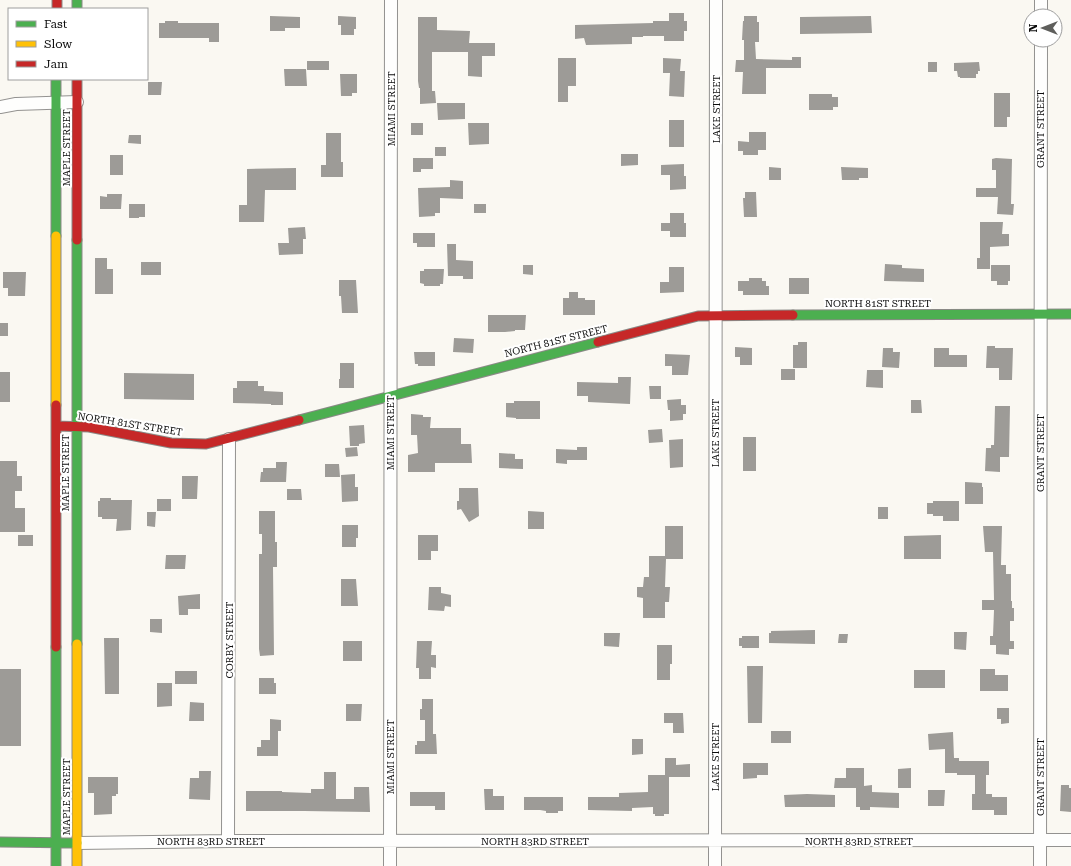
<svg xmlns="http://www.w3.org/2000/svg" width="1071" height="866" font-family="'Roboto Serif',serif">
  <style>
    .building { fill: #9d9b97 }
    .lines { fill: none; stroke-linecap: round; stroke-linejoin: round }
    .street-casing { stroke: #939290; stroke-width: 14 }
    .fast-casing { stroke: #8a8986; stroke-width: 11 }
    .slow-casing { stroke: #8a8986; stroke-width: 11 }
    .jam-casing { stroke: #8a8986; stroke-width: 11 }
    .street { stroke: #fefefd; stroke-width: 12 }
    .fast { stroke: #4caf50; stroke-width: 9 }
    .slow { stroke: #ffc107; stroke-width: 9 }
    .jam { stroke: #c62828; stroke-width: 9 }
    .labels { text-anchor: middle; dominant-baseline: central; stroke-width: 4; stroke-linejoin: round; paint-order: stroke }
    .street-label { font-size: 10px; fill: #0c0c0c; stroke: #fff }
  </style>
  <rect width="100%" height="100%" fill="#faf8f2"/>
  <path class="building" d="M669,13H684V21H687V31H684V41H664V36H643V37H632V44L586,45L584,38L575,39V25L653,23V21H669Z
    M270,16L300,17V28H285V31H270Z
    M338,16L356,17V29H354V35H341V25H338Z
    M744,16H757V22H759V42H755L756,59L792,60V57H801V68H766V94H742L743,72H735L736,60H744V40H742L743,21H744Z
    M871,16L872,33L800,34V17Z
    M418,17H437V30L470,31L469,43H495V56H482V77L468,76V52H432V91H435L436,103L420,104V88H419L418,81Z
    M165,21H178V23H219V42H209V38H159V23H165Z
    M558,58H576V86H568V102H558Z
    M663,58L681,59L680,71H685L684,97L669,96L670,73H663Z
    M307,61H329V70H307Z
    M928,62H937V72H928Z
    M979,62L980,71H978V74H976V78H960V77H958L957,71H954V63Z
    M284,69H306L307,86H285Z
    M340,74H357V93H352V96H341Z
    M148,82H162L161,95H148Z
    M994,93H1010V117H1007V127H994Z
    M809,94H832V97H838V107H833V110H809Z
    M437,103H465V119L438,120Z
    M669,120H684V147H669Z
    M411,123H423V135H411Z
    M468,123H489V144L469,145Z
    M749,132H766V150H758V155H743V151H738V141L749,142Z
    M326,133H341V162H343V177H321V165H326Z
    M129,135H141V144L128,143Z
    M435,147H446V156H435Z
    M621,154H638V165L621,166Z
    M110,155H123V175H110Z
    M413,158H433V169H421V172H413Z
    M996,158L1012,159L1011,204H1014L1013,215L997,214L998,197H976V188H996V170H992V159Z
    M684,164V176H686V189L670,190V175H661V165Z
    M769,167L781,168V180H769Z
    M841,167L868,168V178H859V180H842Z
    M296,168V190H265L264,222H239V205H247V169Z
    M450,180L463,181V199L440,198V213H435V216L419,217L418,188L450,187Z
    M745,192H756L757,217H744L743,198H745Z
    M107,194H122L121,209H100V196L107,197Z
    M129,204H145V217H139V218H129Z
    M474,204H486V213H474Z
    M670,213H684V223H686V237H670V231H661V223H670Z
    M980,222H1003L1002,234H1009V246L990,247V269H977V258H980Z
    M305,227L306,239H303V254L279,255L278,243H289L288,228Z
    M413,233H435V247H417V243H413Z
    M447,244H456V260L473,261V279H463V276H448Z
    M95,258H107V269H113V294H95Z
    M141,262H161V275H141Z
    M885,264L902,265V268L924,269V282L884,281Z
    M523,265H533V275L523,274Z
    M991,265H1010V281H1008V285H997V281H991Z
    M669,267H684V292L660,293V282H669Z
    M424,269H444L443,284H440V286H424V284L420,283V271H424Z
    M3,272H26L25,296H8V288H3Z
    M749,278H762V281H766V286H769V295H743V291H738V281H749Z
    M789,278H809V294H789Z
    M339,280H356L358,313H342L341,296H339Z
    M569,292H578V298H585V300H595V315H563V298H569Z
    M488,315H526L525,330H515V331L505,332H488Z
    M0,323H8V336H0Z
    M454,338L474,339L473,353L453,352Z
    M798,342H807V368H793V345H798Z
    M987,346H995V348H1013L1012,380H999V368H986Z
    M735,347L752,348V365H740V357H735Z
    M883,348H893V352H900L899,368L882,367Z
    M934,348H949V355H967V367H934Z
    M414,352H435V366H418V364H415Z
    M665,354L690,355L688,375H672V366H665Z
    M340,363H354V388H339V379H340Z
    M781,369H795V380H781Z
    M867,370H883V388L866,387Z
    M0,372H10V402H0Z
    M124,373L194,374V400L124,399Z
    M618,377H631L630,404L588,402V396H577V382L618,383Z
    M237,381H258V386H264V391L283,392V405H271V404L233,403V388H237Z
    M649,386H661V399H650Z
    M681,399V405H686V414H683V420L670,421V410H668L667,400Z
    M911,400H921L922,413H911Z
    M514,401H540V419H516V418L506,417V403H514Z
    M995,406H1010L1009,457H1000V472L985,471L986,448H991V445H994Z
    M411,414L423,415V417H431L430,428H461V444H471L472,463H435V472H408V455L418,453L417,435H411Z
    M364,425L365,443L359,444V446H350L349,426Z
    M662,429L663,442L649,443L648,430Z
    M743,437H756V471H743Z
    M683,439V467L670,468L669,440Z
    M357,447L358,456L346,457L345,448Z
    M577,447H587V460H567V464L556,463V449L577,450Z
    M499,453L515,454V459H523V469L499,468Z
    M0,461H17V476H22V491H15V508H25V532H0Z
    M276,462H287L286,482H260L261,472H263V468H276Z
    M325,464H339L340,477H325Z
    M355,474V487H358V501L342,502L341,475Z
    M182,476H198L197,499H182Z
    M965,482L982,483V487H983V504H965Z
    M459,488H478L479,516L469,522L461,509L457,510V501H459Z
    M287,489H301L302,500H287Z
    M100,498H111V500H132L131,530L116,531L117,519H102V517H98V501H100Z
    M157,499H171V511H157Z
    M933,501H959V521H943V516H933V514H927V503H933Z
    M878,507H888V519H878Z
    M259,511H275V542H277V567H273L274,655L260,656L259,649V554H262V534H259Z
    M528,511L544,512V529H528Z
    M147,512H156L155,527L147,526Z
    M342,525H358V538H356V547H342Z
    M665,526H683V559H666L665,587H670L669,602H665V618H643V598L637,597V587H643L644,577H649V556H665Z
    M983,526H1002L1001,565H1006V574H1011V601H1012V608H1014V621H1010V641H1014V649H1009V655L996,654V645H990V636H993L994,610H982V600H994L993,552H985Z
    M18,535H33V546H18Z
    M418,535H438V551H431V560H418Z
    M941,535V559H904V536Z
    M166,555H186L185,569H165Z
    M341,579H356L358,606H341Z
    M429,587H441V593L451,595V607L445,606L444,611L428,610Z
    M200,594V609H188V615H179L178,596Z
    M150,619H162V633L150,632Z
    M815,630V644L769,643V633H771V631Z
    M954,632H967L966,650L954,649Z
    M604,633H620L619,647L604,646Z
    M839,634H848L847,643H838Z
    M742,636H759V648H742V646H739V638H742Z
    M104,638H119V694H105Z
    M343,641H362V661H343Z
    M417,641H432L431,655H436V668L431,667V679H419V668H416Z
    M657,645H672V664H670V680H657Z
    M747,666H763L762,723H748Z
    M0,669H21V746H0Z
    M980,669H995V675H1008V691H980Z
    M914,670H945V688H914Z
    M175,671H197V684H175Z
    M259,678H274V683H276V694H259Z
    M157,683H172V706L157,707Z
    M422,699H433V734H436L437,754H415V745H417V741H425V720H420V709H422Z
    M190,702L204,703V721H189Z
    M346,704H362L361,721H346Z
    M997,708H1009V723L1001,724V719H997Z
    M664,713H683L684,733H673V723H664Z
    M270,719L281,720V731H278V756H257V747H261V740H270Z
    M771,731H791V743H771Z
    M953,732L954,758H959V761H989V775H986V794H992V797H1007V815H994V810H972V794H975V775H957V773H945V749L929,750L928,734Z
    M632,739H643V754L632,755Z
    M665,758H676V765L690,764V777H669V814H664V816H655V814H653V807L632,808V811L588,810V797H619V793L648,792V775H665Z
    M743,763H768V775H757V778L743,779Z
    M846,768H864V786L872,785V792L899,793V808L870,807V810H860V807H856V788H834L835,778H846Z
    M911,768V788H898V769Z
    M199,771H211L210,800L189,799L190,778H199Z
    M324,772H336V799H354V787H369L370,812L304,811H246V791H282V792L311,793V789H324Z
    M88,777H118V794H116V796H112V814L94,815V793H88Z
    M1061,785H1069V788H1071V812L1060,811Z
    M484,789H493V796H504V810H485Z
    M928,790H945L944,806H928Z
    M410,792H445V810H435V806H410Z
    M807,794L835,795V807H785L784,795Z
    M524,797H563V811H558V813H546V811L540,810H524Z"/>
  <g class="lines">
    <g class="street-casing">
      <path id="street" d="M1041,16V0
        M0,107L16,104L77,102
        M228,841L229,439
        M77,843L228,841L1071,840
        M390,866L391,0
        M715,866L716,0
        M1040,866L1041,40"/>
    </g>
    <g class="fast-casing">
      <path id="fast" d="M77,0V9
        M56,79V236
        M77,240V644
        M793,315L1071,314
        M299,420L598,342
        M56,647V866
        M0,842L77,843"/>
    </g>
    <g class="slow-casing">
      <path id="slow" d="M56,236V405
        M77,644V866"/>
    </g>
    <g class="jam-casing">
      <path id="jam" d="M57,0V9
        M77,79V240
        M598,342L698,316L793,315
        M56,405V647
        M56,426L89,427L171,443L206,444L299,420"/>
    </g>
    <use href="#street" class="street"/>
    <use href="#fast" class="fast"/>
    <use href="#slow" class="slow"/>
    <use href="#jam" class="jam"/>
  </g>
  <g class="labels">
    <g class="street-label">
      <text transform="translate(391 109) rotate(-90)">MIAMI STREET</text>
      <text transform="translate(716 109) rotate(-90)">LAKE STREET</text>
      <text transform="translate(1040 129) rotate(-90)">GRANT STREET</text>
      <text transform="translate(66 148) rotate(-90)">MAPLE STREET</text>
      <text x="878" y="303">NORTH 81ST STREET</text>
      <text transform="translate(556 341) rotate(-14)">NORTH 81ST STREET</text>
      <text transform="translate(130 424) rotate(9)">NORTH 81ST STREET</text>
      <text transform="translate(390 433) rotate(-90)">MIAMI STREET</text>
      <text transform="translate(715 433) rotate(-90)">LAKE STREET</text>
      <text transform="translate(1040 453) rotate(-90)">GRANT STREET</text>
      <text transform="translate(65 473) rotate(-90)">MAPLE STREET</text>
      <text transform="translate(229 640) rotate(-90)">CORBY STREET</text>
      <text transform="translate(390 757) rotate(-90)">MIAMI STREET</text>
      <text transform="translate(715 757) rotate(-90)">LAKE STREET</text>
      <text transform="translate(1040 777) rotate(-90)">GRANT STREET</text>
      <text transform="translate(66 797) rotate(-90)">MAPLE STREET</text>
      <text x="211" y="841">NORTH 83RD STREET</text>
      <text x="535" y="841">NORTH 83RD STREET</text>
      <text x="859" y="841">NORTH 83RD STREET</text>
    </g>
  </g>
  <rect x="8" y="8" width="140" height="72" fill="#ffffff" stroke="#9e9e9e"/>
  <rect x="16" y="21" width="20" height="6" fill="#4caf50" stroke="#9e9e9e"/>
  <text x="44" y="28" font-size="12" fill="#0c0c0c">Fast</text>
  <rect x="16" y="41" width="20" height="6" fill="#ffc107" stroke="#9e9e9e"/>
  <text x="44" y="48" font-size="12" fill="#0c0c0c">Slow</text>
  <rect x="16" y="61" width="20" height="6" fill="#c62828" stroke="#9e9e9e"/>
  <text x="44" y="68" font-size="12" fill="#0c0c0c">Jam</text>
  <g transform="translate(1043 28) rotate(270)"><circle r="19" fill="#ffffff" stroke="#9e9e9e"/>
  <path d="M0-3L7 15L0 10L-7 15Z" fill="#5f5f5c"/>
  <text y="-6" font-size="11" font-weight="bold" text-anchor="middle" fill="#0c0c0c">N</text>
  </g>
</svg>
